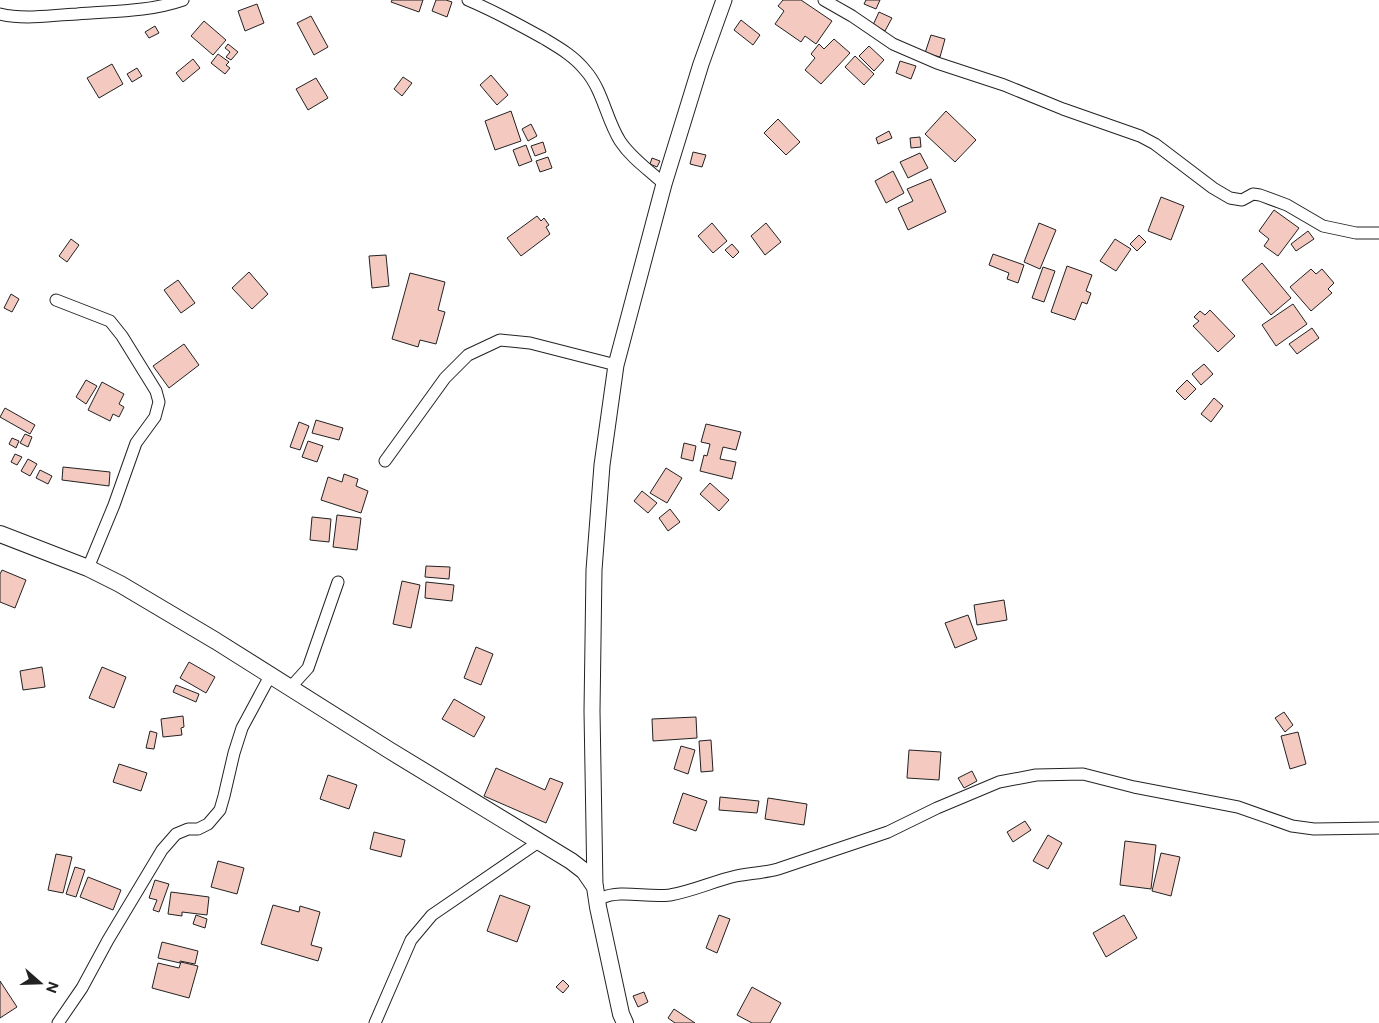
<svg xmlns="http://www.w3.org/2000/svg" width="1379" height="1023" font-family="'Public Sans',sans-serif">
  <style>
    .building { fill: #f3c9c0; stroke: #222 }
    .lines { fill: none; stroke-linecap: round; stroke-linejoin: round }
    .minor-casing { stroke: #222; stroke-width: 13 }
    .tertiary-casing { stroke: #222; stroke-width: 17 }
    .secondary-casing { stroke: #222; stroke-width: 18 }
    .minor { stroke: #fff; stroke-width: 11 }
    .tertiary { stroke: #fff; stroke-width: 15 }
    .secondary { stroke: #fff; stroke-width: 16 }
  </style>
  <rect width="100%" height="100%" fill="#fff"/>
  <path class="building" d="M392,0H423L419,12L391,2Z
    M436,0H446L452,2L447,17L432,11Z
    M783,0H801L832,21L816,44L805,36L801,42L775,24L784,11L778,6Z
    M866,0H880L876,9L864,4Z
    M257,4L264,23L245,31L238,11Z
    M879,12L892,18L885,31L873,25Z
    M311,16L328,47L314,55L297,23Z
    M741,20L760,35L753,45L734,30Z
    M204,21L226,40L213,55L191,36Z
    M155,26L159,33L149,38L145,32Z
    M931,35L945,39L940,57L925,53Z
    M834,39L850,53L821,84L805,70L815,58L811,54L819,44L824,49Z
    M228,44L238,52L231,60L226,57L230,52L225,48Z
    M869,46L884,60L874,71L859,56Z
    M218,54L229,62L226,65L230,68L225,74L211,63Z
    M855,56L874,74L864,85L845,67Z
    M193,59L200,68L183,82L176,73Z
    M900,61L916,66L911,79L896,73Z
    M112,64L123,84L99,98L87,78Z
    M137,68L142,76L132,82L127,74Z
    M491,75L508,95L497,105L480,85Z
    M403,77L412,83L402,96L394,89Z
    M316,78L328,98L308,110L296,89Z
    M511,111L521,141L495,150L485,121Z
    M946,111L976,140L955,162L925,134Z
    M778,119L800,142L786,155L764,133Z
    M531,124L537,136L528,141L522,129Z
    M889,131L892,138L878,144L876,138Z
    M920,137L921,147L911,148L910,138Z
    M543,142L546,152L535,156L531,146Z
    M526,145L532,161L519,166L513,150Z
    M693,152L706,155L702,167L690,164Z
    M920,153L928,168L908,178L900,162Z
    M548,157L552,168L540,172L536,161Z
    M652,158L660,161L657,167L650,164Z
    M893,171L904,193L886,203L875,181Z
    M931,179L946,212L908,230L898,208L913,201L907,189Z
    M1161,197L1184,206L1171,240L1148,231Z
    M1274,210L1299,228L1278,256L1264,246L1269,239L1259,231Z
    M537,216L541,221L544,218L549,225L546,227L550,234L521,256L507,238Z
    M712,223L727,241L713,253L698,236Z
    M766,223L781,242L765,255L751,236Z
    M1039,223L1056,230L1040,269L1024,262Z
    M1308,231L1314,239L1296,251L1291,244Z
    M1139,235L1146,242L1137,251L1130,244Z
    M71,239L79,245L67,262L59,256Z
    M1115,239L1131,249L1116,271L1100,261Z
    M732,244L739,252L733,258L725,250Z
    M993,254L1024,265L1018,283L1007,279L1009,273L989,265Z
    M386,255L389,286L372,288L369,256Z
    M1262,263L1291,298L1271,315L1242,280Z
    M1067,266L1092,275L1086,291L1091,293L1087,304L1082,302L1075,320L1051,312Z
    M1043,267L1055,271L1044,302L1032,298Z
    M1311,269L1316,274L1322,269L1334,283L1328,289L1332,293L1311,311L1290,287Z
    M249,272L268,294L252,309L232,288Z
    M410,273L445,282L438,310L445,312L436,344L420,340L418,347L392,339Z
    M178,280L195,303L181,313L164,290Z
    M11,294L19,299L12,312L4,308Z
    M1293,304L1307,324L1276,346L1262,325Z
    M1210,310L1235,336L1218,352L1193,326L1199,321L1194,317L1200,311L1205,315Z
    M1312,328L1319,338L1297,354L1289,344Z
    M184,344L199,365L169,388L153,366Z
    M1204,364L1213,374L1201,385L1192,374Z
    M86,380L97,386L86,404L76,397Z
    M1187,380L1196,389L1185,400L1176,391Z
    M102,382L124,394L119,404L124,407L119,417L113,414L110,421L88,410Z
    M1214,398L1223,406L1211,422L1201,414Z
    M5,408L35,425L30,434L0,417Z
    M316,420L343,428L339,440L312,433Z
    M299,422L309,426L300,450L290,447Z
    M706,424L741,432L736,450L723,447L720,459L736,462L732,479L700,471L704,455L707,456L710,444L701,442Z
    M25,434L32,437L28,447L20,443Z
    M12,438L19,441L16,448L9,444Z
    M308,441L323,446L317,462L302,457Z
    M684,443L696,446L693,461L681,458Z
    M15,454L22,457L17,465L11,462Z
    M28,459L37,464L30,476L21,471Z
    M63,467L110,472L109,486L62,480Z
    M666,468L682,478L667,503L650,493Z
    M40,470L52,476L48,484L36,478Z
    M344,474L358,479L356,486L368,491L361,513L321,500L328,477L342,482Z
    M710,483L729,500L719,511L700,494Z
    M642,491L657,503L648,513L634,501Z
    M670,509L680,522L668,531L659,518Z
    M337,515L361,518L357,550L333,547Z
    M312,517L331,519L329,542L310,540Z
    M426,566L450,567L449,579L425,577Z
    M2,570L26,580L15,608L0,602V574Z
    M402,581L420,585L411,628L393,624Z
    M426,582L454,585L452,601L425,598Z
    M1004,600L1007,620L977,625L974,605Z
    M968,615L977,639L955,648L945,623Z
    M476,647L493,654L481,685L464,678Z
    M189,662L215,677L206,693L180,678Z
    M42,667L45,687L23,690L20,671Z
    M102,667L126,677L114,708L89,698Z
    M176,685L199,694L196,702L173,692Z
    M454,699L485,717L474,737L442,719Z
    M1284,712L1293,725L1285,732L1275,718Z
    M183,716L184,727L181,728L182,735L163,737L161,719Z
    M696,717L697,738L653,741L652,719Z
    M150,731L157,733L154,749L146,748Z
    M1298,732L1306,764L1290,769L1281,736Z
    M711,740L713,771L701,772L699,741Z
    M681,746L695,750L688,774L674,769Z
    M909,750L941,752L939,780L907,778Z
    M119,764L147,773L141,791L113,782Z
    M496,768L545,790L550,778L563,783L546,823L484,796Z
    M972,771L977,781L964,788L958,778Z
    M328,775L357,785L349,809L320,799Z
    M683,793L707,801L696,831L673,823Z
    M720,797L759,801L757,813L719,810Z
    M768,798L807,804L804,825L765,819Z
    M1025,821L1031,830L1013,842L1007,832Z
    M374,832L405,840L401,857L370,849Z
    M1048,835L1062,843L1048,869L1033,861Z
    M1125,841L1156,845L1151,889L1120,885Z
    M1161,853L1180,857L1171,896L1152,891Z
    M56,854L72,857L63,893L48,890Z
    M218,861L244,868L237,894L211,887Z
    M75,867L85,870L76,897L66,894Z
    M88,877L121,890L113,910L80,897Z
    M155,880L169,884L159,912L153,910L157,900L149,898Z
    M171,892L209,897L207,915L182,912V916L168,914Z
    M500,895L530,906L517,942L487,931Z
    M273,905L299,912L300,906L320,912L311,945L322,948L318,961L261,944Z
    M196,915L207,919L205,928L193,924Z
    M719,915L730,919L717,953L706,948Z
    M1124,915L1137,938L1106,957L1093,933Z
    M162,942L198,951L195,964L180,961V963L158,958Z
    M181,962L198,966L189,998L152,988L158,963L179,968Z
    M563,980L569,986L563,993L556,987Z
    M0,981L17,1007L0,1018Z
    M752,987L781,1003L770,1023H752L737,1015Z
    M644,992L648,1002L638,1007L633,996Z
    M674,1009L695,1023H675L668,1018Z"/>
  <g class="lines">
    <g class="minor-casing">
      <path id="minor" d="M468,0C494,11 518,24 543,38C558,47 574,56 585,70C603,90 606,119 620,141C631,158 649,170 664,184
        M824,0L852,16L893,44L937,63L1004,85L1063,109L1140,136L1155,144L1213,188L1230,198L1242,200L1253,194L1260,195L1287,205L1323,226L1356,233H1379
        M0,14C25,20 51,15 77,14C113,11 148,12 183,0
        M56,300L110,321L122,336L156,391L159,402L155,417L136,443L114,505L88,568
        M385,461L445,378L468,355L500,340L530,343L616,365
        M289,689L308,668L338,582
        M598,907L601,898C622,889 646,898 670,895C693,891 714,881 736,876C750,873 764,873 778,869L888,832L937,808L999,782L1036,775L1083,774L1134,787L1238,807L1292,826L1314,829L1379,828
        M58,1023L82,988L108,940L162,850L176,834L188,829H198L208,824L220,810L224,796L234,753L242,728L270,676
        M375,1023L411,940L432,915L540,841"/>
    </g>
    <g class="tertiary-casing">
      <path id="tertiary" d="M595,887L592,711L594,570L602,465L616,365L664,184L701,64L724,0"/>
    </g>
    <g class="secondary-casing">
      <path id="secondary" d="M0,534L88,568L120,584L216,641L389,750L571,861L584,871L595,887L598,907L621,1014L625,1023"/>
    </g>
    <use href="#minor" class="minor"/>
    <use href="#tertiary" class="tertiary"/>
    <use href="#secondary" class="secondary"/>
  </g>
  <g transform="translate(40 983) rotate(110)" stroke="#ffffff" stroke-width="4" paint-order="stroke">
  <path d="M0-4L9 19L0 12L-9 19Z" fill="#222222"/>
  <text y="-8" font-size="14" font-weight="bold" text-anchor="middle" fill="#222222">N</text>
  </g>
</svg>
